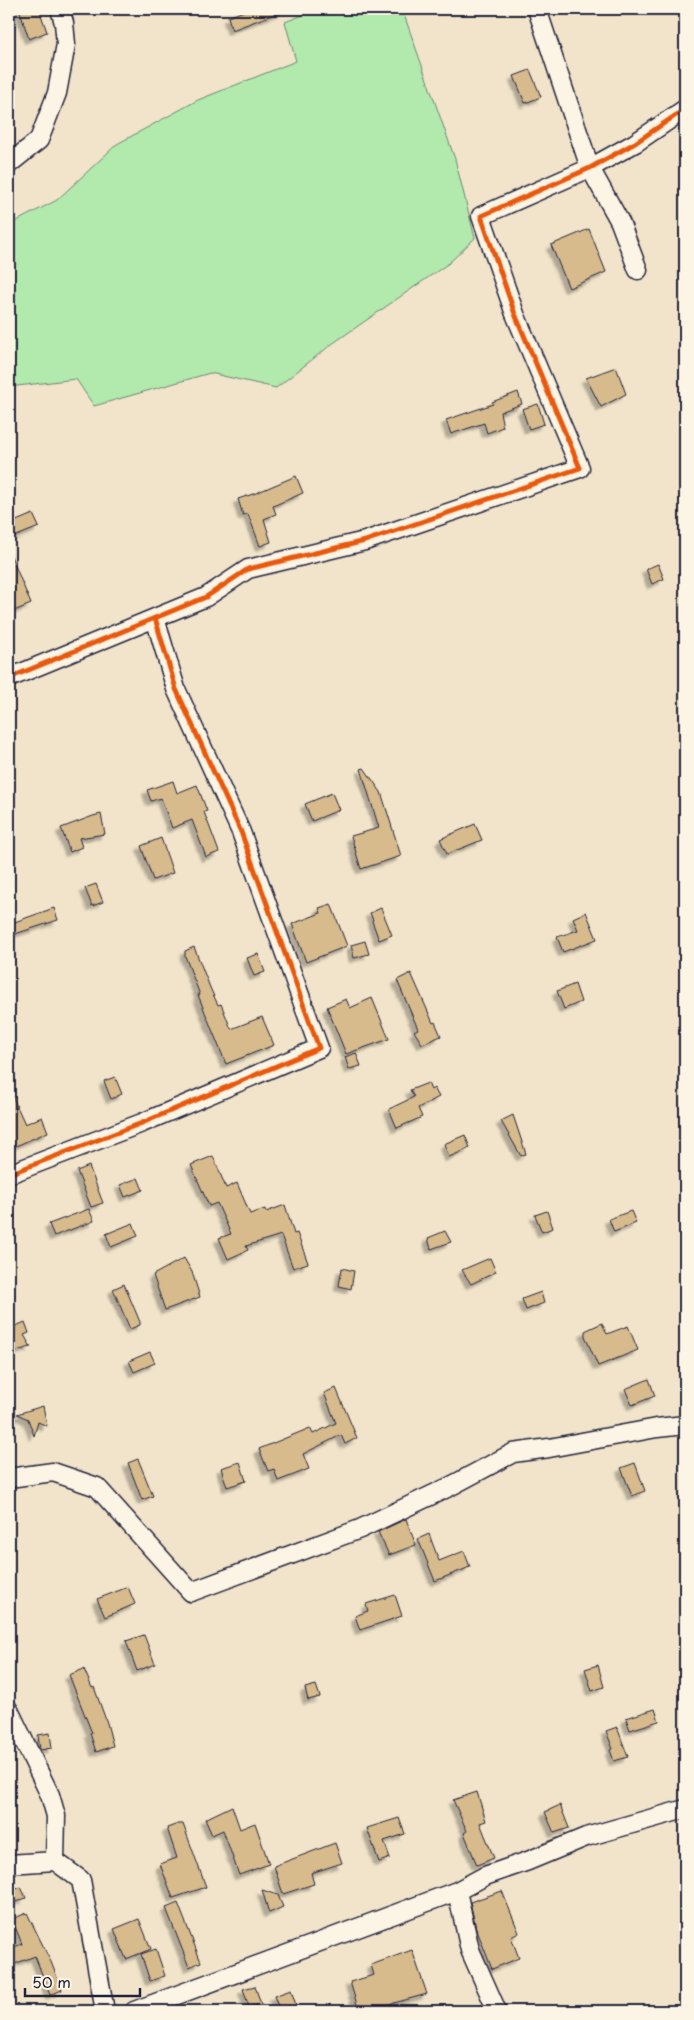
<svg xmlns="http://www.w3.org/2000/svg" width="694" height="2020" font-family="'Playpen Sans',sans-serif">
  <style>
    .green { fill: #b2e9ac; stroke: #6a8674 }
    .building { fill: #d7bb8c; stroke: #22223b; filter: url(#shadow) }
    .lines { fill: none; stroke-linecap: round; stroke-linejoin: round }
    .minor-casing { stroke: #22223b; stroke-width: 21 }
    .minor { stroke: #fcf5e5; stroke-width: 18 }
    .cycleway-casing { stroke: #fcf5e5; stroke-width: 8 }
    .cycleway { stroke: #e8590c; stroke-width: 5 }
  </style>
  <defs>
    <filter id="shadow"><feDropShadow dx="-4.5" dy="4.5" stdDeviation="1" flood-color="#0004"/></filter>
  </defs>
  <rect width="100%" height="100%" fill="#f1e4ca"/>
  <filter id="ink" filterUnits="userSpaceOnUse"><feTurbulence type="fractalNoise" baseFrequency=".02" numOctaves="2"/><feDisplacementMap in="SourceGraphic" scale="10" xChannelSelector="R" yChannelSelector="G"/><feConvolveMatrix kernelMatrix="1 2 1 2 8 2 1 2 1" color-interpolation-filters="sRGB"/></filter>
  <g filter="url(#ink)">
    <path class="green" d="M318,9H402L455,159L475,238L449,263L332,344L276,388L210,373L94,406L76,379L9,387V225L57,200L117,144L198,100L296,61L285,22Z"/>
    <path class="building" d="M19,9H39L47,32L29,39Z
      M249,9H285V10L232,30L228,17Z
      M530,70L541,97L525,103L514,76Z
      M589,229L606,272L569,288L551,245Z
      M616,367L626,394L601,407L586,378Z
      M518,392L522,404L500,412L503,427L487,433L484,423L451,434L446,420L493,404L492,402Z
      M538,404L544,424L529,429L522,409Z
      M296,476L303,493L273,506L276,514L264,519L271,542L260,546L248,514L243,515L238,499L256,493Z
      M33,514L39,527L9,539V524Z
      M9,551L31,604L9,613Z
      M658,564L664,579L652,584L646,569Z
      M364,768L381,792L401,856L361,869L351,836L379,828L361,769Z
      M173,781L177,793L197,785L207,811L204,812L219,852L206,857L192,820L172,828L161,798L151,801L147,790Z
      M332,793L339,810L312,821L305,804Z
      M101,814L105,834L79,838L82,847L70,852L61,828L93,816Z
      M475,824L482,840L447,854L440,839Z
      M161,838L173,873L153,880L141,846Z
      M96,884L103,902L92,906L85,888Z
      M331,904L347,946L306,962L292,924L321,913L319,908Z
      M54,908L58,920L9,936V924Z
      M381,908L392,935L379,940L372,921L373,920L370,913Z
      M586,912L597,939L563,952L557,937L578,930L573,918Z
      M365,941L369,954L354,958L351,945Z
      M194,947L211,990L218,1005L221,1004L231,1029L262,1017L274,1045L226,1064L198,995H200L185,956V951Z
      M258,954L265,972L254,976L247,958Z
      M411,973L433,1023L435,1022L441,1036L422,1044L414,1031L418,1029L397,980Z
      M575,984L581,1002L564,1009L557,991Z
      M372,998L389,1039L346,1054L327,1007L346,999L350,1008Z
      M356,1053L361,1066L349,1069L345,1057Z
      M115,1077L122,1094L111,1099L104,1081Z
      M428,1083L431,1090L434,1088L439,1097L418,1108L422,1117L397,1128L389,1109L414,1097L410,1090Z
      M9,1089L25,1124L42,1117L48,1132L9,1149Z
      M513,1115L526,1154L521,1156L501,1121Z
      M465,1135L470,1148L449,1157L444,1144Z
      M213,1156L226,1188L237,1183L250,1214L265,1209L266,1212L285,1205L294,1234L297,1233L308,1263L293,1268L281,1235L246,1246L248,1250L228,1259L219,1238L231,1234L217,1203L209,1206L191,1165Z
      M89,1166L103,1203L91,1207L77,1171Z
      M138,1178L143,1190L125,1197L120,1185Z
      M89,1209L94,1221L54,1236L49,1224Z
      M547,1211L553,1228L542,1232L535,1215Z
      M631,1211L636,1223L614,1232L609,1219Z
      M133,1223L138,1236L111,1247L106,1234Z
      M445,1231L451,1242L431,1249L428,1238Z
      M184,1258L192,1272L200,1297L165,1310L153,1275Z
      M490,1258L496,1272L471,1284L462,1270Z
      M342,1268L354,1271L351,1289L339,1286Z
      M124,1284L140,1322V1325L130,1329L113,1289Z
      M541,1292L544,1303L526,1310L522,1299Z
      M25,1322L29,1333L24,1335L31,1347L12,1352L9,1341V1329Z
      M602,1323L607,1334L628,1326L638,1350L598,1366L585,1336V1331Z
      M150,1352L155,1363L134,1372L129,1361Z
      M649,1379L655,1396L632,1405L625,1389Z
      M336,1388L357,1438L345,1444L341,1435L303,1454L309,1469L278,1481L274,1469L268,1471L259,1449L310,1428L313,1434L336,1423L324,1393Z
      M43,1406L47,1426L38,1422L34,1436L28,1419L17,1414Z
      M138,1459L153,1496L142,1500L128,1463Z
      M240,1462L246,1481L227,1487L221,1468Z
      M635,1463L645,1491L632,1496L621,1468Z
      M406,1519L416,1545L389,1555L378,1532Z
      M429,1534L439,1561L464,1551L470,1567L435,1581L418,1539Z
      M128,1587L135,1604L105,1617L97,1599Z
      M395,1595L402,1616L360,1630L355,1616L368,1611L366,1604Z
      M144,1635L155,1664L137,1671L126,1641Z
      M598,1665L604,1687L592,1691L585,1669Z
      M84,1669L92,1688L94,1687L107,1723L113,1746L96,1752L90,1733H92L69,1675Z
      M316,1685L320,1697L308,1700L305,1688Z
      M655,1709L659,1721L630,1730L626,1718Z
      M617,1727L628,1757L614,1761L610,1750L613,1749L606,1731Z
      M50,1733L52,1748L40,1750L38,1735Z
      M477,1792L486,1821L480,1823L494,1858L477,1865L464,1833L467,1831L453,1800Z
      M560,1805L569,1828L554,1833L545,1812Z
      M232,1806L240,1829L255,1823L269,1864L239,1875L223,1830L212,1835L205,1819Z
      M399,1818L405,1834L384,1841L390,1858L379,1862L367,1828Z
      M178,1824H183L206,1887L173,1898L160,1864L177,1858L167,1828Z
      M335,1843L342,1863L311,1873L314,1884L283,1894L274,1866Z
      M21,1887L26,1898L13,1903L9,1892Z
      M262,1890L278,1895L283,1907L269,1913Z
      M502,1891L519,1933L511,1937L519,1958L492,1969L476,1928L470,1902Z
      M178,1903L201,1962L189,1967L166,1908Z
      M27,1913L51,1962L62,1990L50,1995L35,1956L9,1966V1949L22,1944L12,1919Z
      M139,1919L151,1949L126,1959L114,1929Z
      M156,1949L165,1976L150,1981L141,1954Z
      M412,1950L427,1994L394,2003L378,2011H359L350,1982L374,1975L371,1965Z
      M255,1986L261,2004L249,2007L243,1989Z
      M291,1990L298,2011H280L274,1996Z"/>
    <g class="lines">
      <g class="minor-casing">
        <path id="minor" d="M537,9L590,168L620,222L638,270
          M9,164L39,140L57,93L66,44L64,23L60,9
          M9,678L206,597L248,569L365,541L580,468L515,314L481,216L590,168L635,143L685,109
          M9,1174L142,1123L319,1048L241,832L176,689L155,618
          M9,1478L53,1472L97,1487L191,1592L360,1529L451,1486L513,1453L549,1448L657,1428L685,1425
          M9,1710L50,1795L56,1816L55,1861
          M9,1864L55,1861L81,1880L105,2011
          M457,1891L470,1950L497,2011
          M134,2011L457,1891L485,1876L528,1861L586,1837L685,1809"/>
      </g>
      <use href="#minor" class="minor"/>
      <g class="cycleway-casing">
        <path id="cycleway" d="M9,678L206,597L248,569L365,541L580,468L515,314L481,216L590,168L635,143L685,109
          M9,1174L142,1123L319,1048L241,832L176,689L155,618"/>
      </g>
      <use href="#cycleway" class="cycleway"/>
    </g>
  </g>
  <rect width="694" height="2020" fill="none" stroke="#fcf5e5" stroke-width="30"/>
  <rect x="15" y="15" width="664" height="1990" fill="none" stroke="#22223b" stroke-width="2" filter="url(#ink)"/>
  <path d="M25 1988v8h115v-8" fill="none" stroke="#22223b" stroke-width="2.5"/>
  <text x="32" y="1988" font-size="15" fill="#22223b" stroke="#fcf5e5" stroke-width="4" paint-order="stroke">50 m</text>
</svg>
